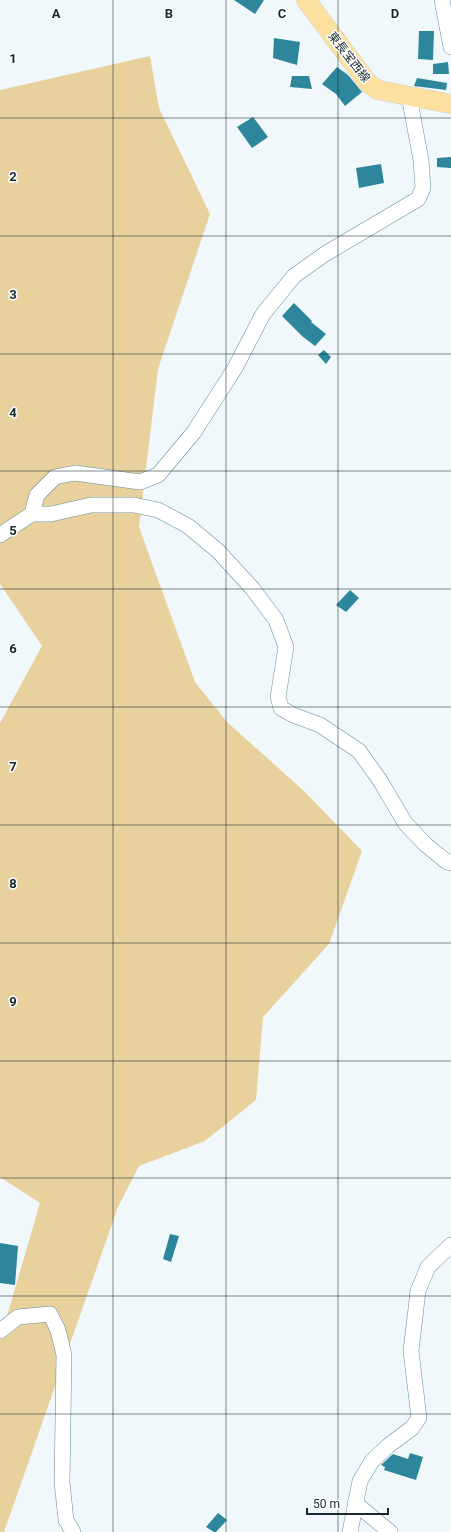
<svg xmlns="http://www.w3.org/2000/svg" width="451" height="1532" font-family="Roboto,'Noto Sans JP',sans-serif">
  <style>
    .green { fill: #e9d19e }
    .building { fill: #2d869c }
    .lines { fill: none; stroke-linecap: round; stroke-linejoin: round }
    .minor-casing { stroke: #638d9a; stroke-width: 16 }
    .major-casing { stroke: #d1d4d5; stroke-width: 20 }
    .minor { stroke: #fff; stroke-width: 15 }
    .major { stroke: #fbe0a0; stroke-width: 19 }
    .grid { fill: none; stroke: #17282d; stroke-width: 1; stroke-opacity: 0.55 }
    .labels { text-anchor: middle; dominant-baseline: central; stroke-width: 3; stroke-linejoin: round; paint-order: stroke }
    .street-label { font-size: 12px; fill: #17282d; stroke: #fff }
    .grid-label { font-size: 13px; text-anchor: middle; font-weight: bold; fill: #17282d; stroke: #fff; stroke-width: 3; stroke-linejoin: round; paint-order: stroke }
  </style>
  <rect width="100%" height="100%" fill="#f0f8fb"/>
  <path class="green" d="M150,56L159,108L210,214L158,369L139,527L195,682L227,722L304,791L362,851L329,944L263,1017L256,1100L205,1141L139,1166L118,1207L4,1532H0V1340L40,1203L0,1177V723L42,646L0,584V90Z"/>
  <path class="building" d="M234,0H264L255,14Z
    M419,31H434L433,60L418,59Z
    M274,38L300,42L297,65L273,58Z
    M448,62L449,74H433V64Z
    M337,67L348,75L362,92L345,106L336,94L322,84Z
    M292,76H309L312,89L290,87Z
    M417,78L447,83L446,90L414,86Z
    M253,117L268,137L252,148L237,127Z
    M451,157V168L437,167V158Z
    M381,164L384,183L359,188L356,168Z
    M294,303L312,321L311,322L326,334L315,346L302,336L282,316Z
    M324,350L331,357L326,364L318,355Z
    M350,590L359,598L346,612L336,605Z
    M170,1234L179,1236L171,1262L163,1259Z
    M0,1243L18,1246L15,1285L0,1283Z
    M410,1453L423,1457L416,1480L384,1470L385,1467L381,1465L393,1454L408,1459Z
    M218,1513L227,1520L216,1532H214L206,1527Z"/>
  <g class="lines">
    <g class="minor-casing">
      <path id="minor" d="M442,0L451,47
        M32,514L37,495L55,477L75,473L140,482L158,475L194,432L235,368L263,314L294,276L325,254L418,199L423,188L421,160L409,96
        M0,535L32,514H51L91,505H134L158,510L188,526L218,551L252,588L276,620L286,647L278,697L281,708L293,715L320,725L359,751L381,782L405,823L426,845L447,862L451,863
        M0,1331L18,1317L50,1314L58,1330L64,1355L62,1482L66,1520L73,1532
        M355,1503L390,1532
        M350,1532L360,1481L372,1461L388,1446L412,1428L419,1418L411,1351L418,1291L428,1267L451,1245"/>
    </g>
    <g class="major-casing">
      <path id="major" d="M306,0L368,83L378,90L451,104"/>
    </g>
    <use href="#minor" class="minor"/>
    <use href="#major" class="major"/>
  </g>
  <path class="grid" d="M113,0V1532M226,0V1532M338,0V1532M0,118H451M0,236H451M0,354H451M0,471H451M0,589H451M0,707H451M0,825H451M0,943H451M0,1061H451M0,1178H451M0,1296H451M0,1414H451"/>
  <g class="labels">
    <g class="street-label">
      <text transform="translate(349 57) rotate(52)">東長宝西線</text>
    </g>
  </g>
  <g class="grid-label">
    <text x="56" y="18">A</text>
    <text x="169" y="18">B</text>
    <text x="282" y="18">C</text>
    <text x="395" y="18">D</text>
    <text x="13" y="63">1</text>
    <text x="13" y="181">2</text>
    <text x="13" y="299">3</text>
    <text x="13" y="417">4</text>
    <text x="13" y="535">5</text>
    <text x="13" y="653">6</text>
    <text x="13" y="771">7</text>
    <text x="13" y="888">8</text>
    <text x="13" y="1006">9</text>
  </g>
  <path d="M307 1508v6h81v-6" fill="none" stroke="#17282d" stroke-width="2"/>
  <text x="313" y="1508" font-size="12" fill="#17282d" stroke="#ffffff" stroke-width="3" paint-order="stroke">50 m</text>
</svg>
